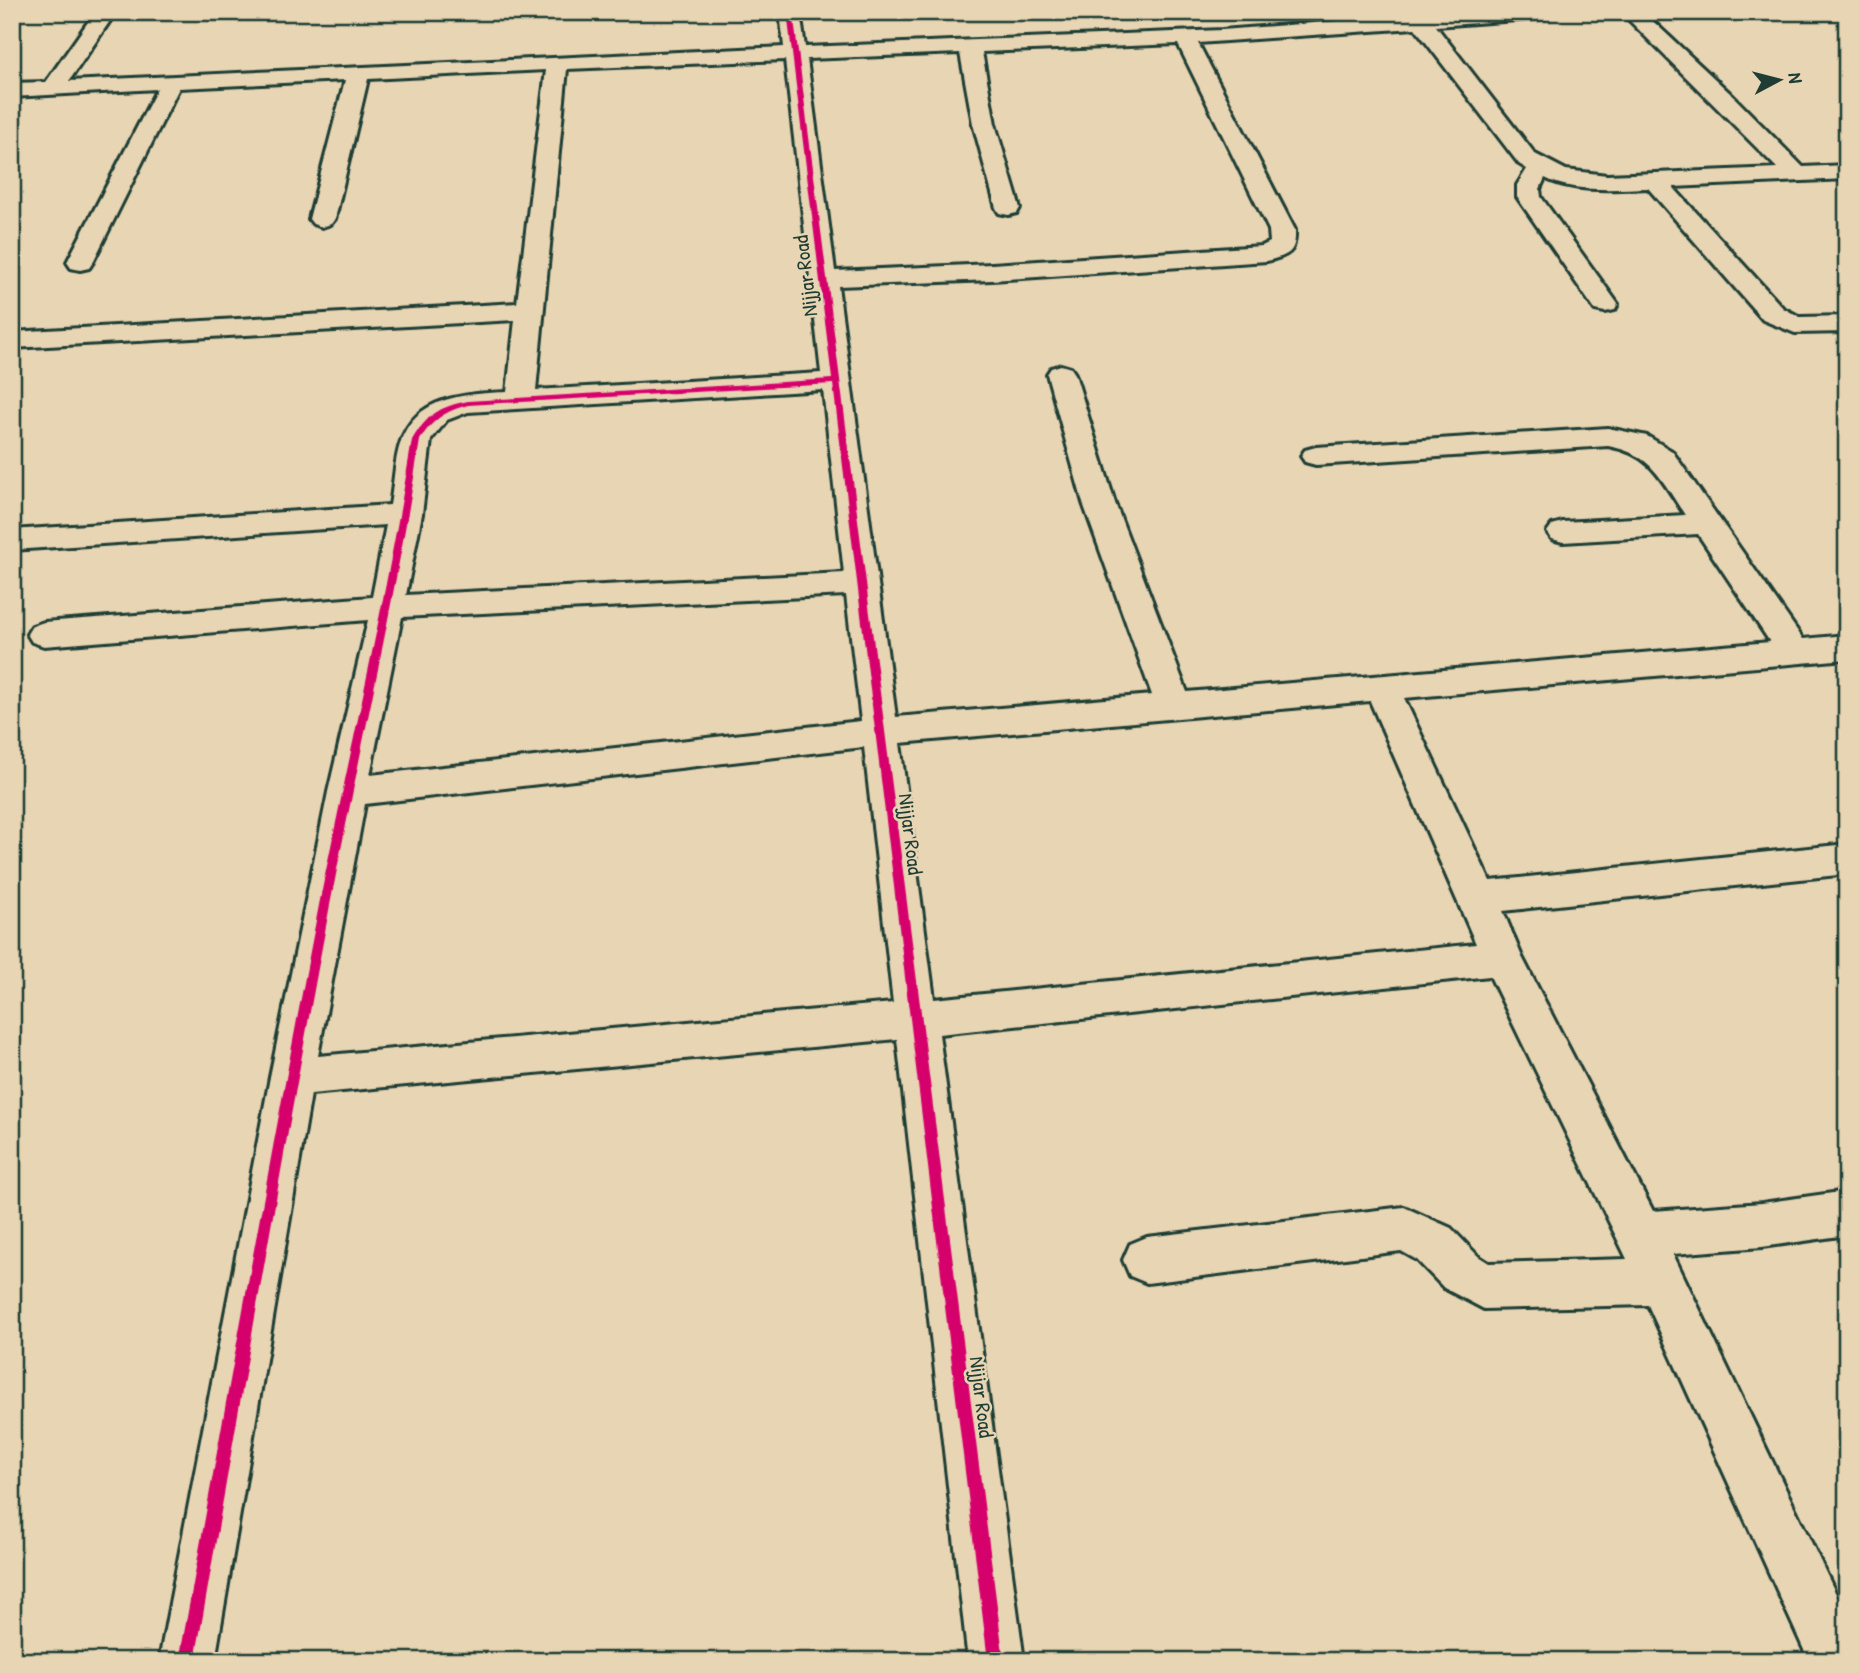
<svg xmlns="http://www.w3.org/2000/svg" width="1859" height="1673" font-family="'Patrick Hand',sans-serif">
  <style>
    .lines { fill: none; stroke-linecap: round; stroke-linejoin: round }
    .minor-casing { stroke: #1f3d34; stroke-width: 6 }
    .minor { fill: #e8d5b3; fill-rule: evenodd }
    .cycleway-casing { stroke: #e8d5b3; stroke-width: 5 }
    .cycleway { fill: #d6006c; fill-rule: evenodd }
    .labels { text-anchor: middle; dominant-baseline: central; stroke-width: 5; stroke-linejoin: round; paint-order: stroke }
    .street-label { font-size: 21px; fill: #1f3d34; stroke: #e8d5b3 }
  </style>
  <rect width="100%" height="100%" fill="#e8d5b3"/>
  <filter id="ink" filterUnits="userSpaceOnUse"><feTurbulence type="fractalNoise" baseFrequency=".0143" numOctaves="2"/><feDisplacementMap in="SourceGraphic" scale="14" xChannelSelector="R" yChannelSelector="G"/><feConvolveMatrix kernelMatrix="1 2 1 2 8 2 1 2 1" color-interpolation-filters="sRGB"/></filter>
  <g filter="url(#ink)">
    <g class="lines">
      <g class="minor-casing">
        <path id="minor" d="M95,12H116L69,81L784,47L780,12H800L805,47L1222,30L1415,15V12H1553L1550,16L1543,18L1436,26L1535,154L1566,170L1607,175L1777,168L1621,12H1643L1731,94L1803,167L1847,165V179L1673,187L1783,308L1800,317L1847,316V332L1795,333L1763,320L1648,188C1618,189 1571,193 1545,178L1540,189L1541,197L1618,304L1615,310L1605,312L1595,310L1517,197V185L1527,169L1519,164L1415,28L1198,43L1295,230C1296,253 1289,255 1267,261L992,280L838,286L896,717L1152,695L1083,503L1047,374L1051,368L1061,365L1071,368L1075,374L1115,503L1187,692L1770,642L1698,534L1563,542L1552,539L1547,532L1552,525L1563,522L1685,515C1661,480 1653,454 1608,446L1316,465L1305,462L1301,456L1305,450L1316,447L1608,428L1647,436L1672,451L1803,639L1847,635V659L1404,698L1490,881L1847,844V874L1503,911L1522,957L1653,1211L1762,1203L1847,1191V1235L1762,1247L1673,1254L1847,1617V1661H1809L1648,1305L1484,1309L1444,1288L1417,1260L1401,1251L1147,1283L1130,1276L1123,1260L1130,1244L1147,1237L1404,1207L1451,1228L1478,1256L1489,1263L1627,1259L1490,976L939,1034L1024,1661H968L897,1039L311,1094L215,1661H159L270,1077L328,792L368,620L44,646L32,642L27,634L32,626L44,622L372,597L386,525L12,550V530L390,505C394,485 394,460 401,441C417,395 468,394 507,392L515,320L12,348V332L517,303L546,70L368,79L335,219L331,224L322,227L313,224L309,219L345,80L179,88L93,262L89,268L80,270L71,268L67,262L157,89L12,97V83L46,82ZM1178,44L1269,230L1270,242L1262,246L992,264L835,271L807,59L960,53L973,124L996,208L999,213L1008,215L1017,213L1020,208L995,124L982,52ZM785,60L821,373L536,390L567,69ZM823,390L844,573L406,595L422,514L431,440L447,420L468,412ZM846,595L861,721L370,775L402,617ZM1370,701L1476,944L934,999L900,743ZM864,747L893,1003L318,1056L365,804Z"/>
      </g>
      <use href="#minor" class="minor"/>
      <g class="cycleway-casing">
        <path id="cycleway" d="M787,12H793L1004,1661H988L833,384L468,405C445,411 432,420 420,440C396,596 360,750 330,905C282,1157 239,1409 195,1661H179C225,1409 270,1157 319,905C350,750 387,596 412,440C428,414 439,407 468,401L832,379Z"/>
      </g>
      <use href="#cycleway" class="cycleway"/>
    </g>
  </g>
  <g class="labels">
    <g class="street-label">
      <text transform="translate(805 276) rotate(-97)">Nijjar Road</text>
      <text transform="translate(911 834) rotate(83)">Nijjar Road</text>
      <text transform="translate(982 1397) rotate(83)">Nijjar Road</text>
    </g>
  </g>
  <rect width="1859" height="1673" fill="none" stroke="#e8d5b3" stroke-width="42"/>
  <rect x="21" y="21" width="1817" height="1631" fill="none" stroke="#1f3d34" stroke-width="2.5" filter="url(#ink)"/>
  <g transform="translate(1779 80) rotate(83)" stroke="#e8d5b3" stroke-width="5" paint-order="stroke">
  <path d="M0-5L12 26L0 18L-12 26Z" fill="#1f3d34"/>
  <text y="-10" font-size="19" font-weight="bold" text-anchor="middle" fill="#1f3d34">N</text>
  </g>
</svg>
